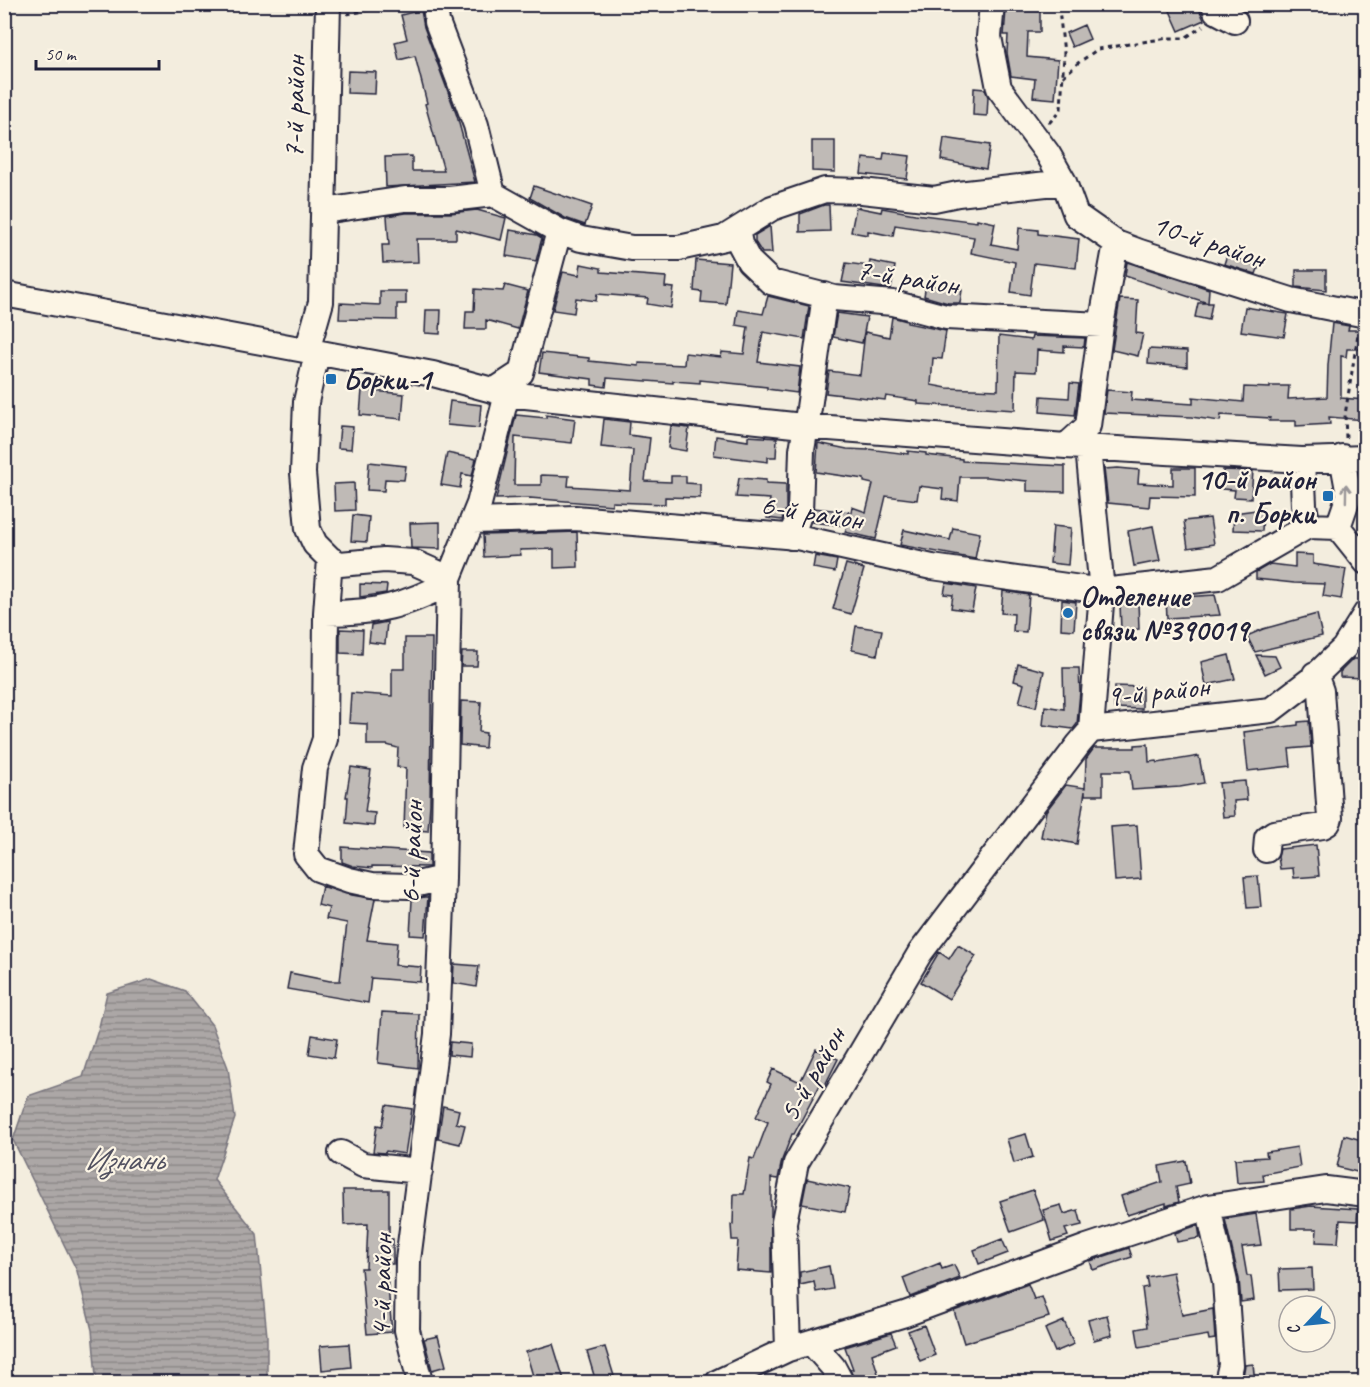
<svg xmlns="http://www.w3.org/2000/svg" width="1370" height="1387" font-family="Caveat,sans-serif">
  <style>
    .water { fill: url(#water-rules); stroke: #75727b; stroke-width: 1.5 }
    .building { fill: #bfbab6; stroke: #22223b; stroke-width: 1.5 }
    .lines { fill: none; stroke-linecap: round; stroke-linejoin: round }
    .minor-casing { stroke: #22223b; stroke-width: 28 }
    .path { stroke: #22223b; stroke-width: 3; stroke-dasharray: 4.5 4.5; stroke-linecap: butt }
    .minor { stroke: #fcf5e5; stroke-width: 24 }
    .oneway { stroke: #9a9698 }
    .poi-dot { fill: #1f6fb2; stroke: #fcf5e5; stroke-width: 2 }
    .labels { text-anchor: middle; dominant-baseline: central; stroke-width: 4.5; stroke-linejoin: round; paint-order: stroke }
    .street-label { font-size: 30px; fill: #22223b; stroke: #fcf5e5 }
    .poi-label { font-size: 30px; font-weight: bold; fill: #22223b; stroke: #fcf5e5; text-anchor: start }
    .water-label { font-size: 32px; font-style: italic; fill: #525160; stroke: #fcf5e5 }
  </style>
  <defs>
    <pattern id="water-rules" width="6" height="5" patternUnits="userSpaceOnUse" patternTransform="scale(1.5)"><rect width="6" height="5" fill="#aca7a6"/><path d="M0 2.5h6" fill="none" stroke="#8c8888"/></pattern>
  </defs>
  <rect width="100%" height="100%" fill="#f3edde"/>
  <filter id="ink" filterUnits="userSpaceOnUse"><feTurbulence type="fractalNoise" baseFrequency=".0167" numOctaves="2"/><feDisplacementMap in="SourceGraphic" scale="12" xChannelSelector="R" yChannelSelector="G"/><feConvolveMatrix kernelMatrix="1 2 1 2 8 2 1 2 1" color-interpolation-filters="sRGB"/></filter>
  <g filter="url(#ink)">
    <path class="water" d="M151,979L185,991L212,1025L228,1068L235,1118L214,1180L257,1234L267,1336V1382H98L96,1376L92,1330L77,1271L13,1140L28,1096L83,1077L99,1027L107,993Z"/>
    <path class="building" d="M1167,4H1197L1204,20L1179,31Z
      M421,10L424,27L457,116L475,182L386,187L385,157L412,156V171H444L425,104L427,103L415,56L399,60L395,42L407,39L401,15Z
      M1006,10L1040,11V32H1028L1027,57L1058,60L1055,99L1033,97L1035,79L1011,76L1007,53L1008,35H1004Z
      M1084,25L1090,39L1072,47L1066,33Z
      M348,71L376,72L375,94L347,93Z
      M974,88L985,89L988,97L987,116L973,115Z
      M944,138L990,145L986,169L941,160Z
      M812,141H835V172L812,171Z
      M884,153L910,156L907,179L861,174L863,158L883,160Z
      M534,186L592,206L585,225L565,218L530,198Z
      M824,205H829L830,231L800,232V214Z
      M856,207L881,212L882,208L915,214L977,222V219L995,223L991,244L1017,249L1019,228L1038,230V234L1079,239L1076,268L1034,263L1030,295L1011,292L1015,262L971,253L974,237L895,225L893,236L868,231V235L851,232Z
      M477,210L506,218L501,240L456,229V239H417L418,262L383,263L382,245H389L387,216L406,213H450Z
      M770,226L772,253H762L755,242V235Z
      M510,230L537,235L542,238L536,261L506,256Z
      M1227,255L1259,266L1256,274L1224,264Z
      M696,260L730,263L726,304L701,302L702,292L694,291Z
      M870,261L895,266L891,289L842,282L846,263L869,266Z
      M1127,262L1209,289L1208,303L1125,276Z
      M581,264L601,268V272L666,277L665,287L674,288L671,308L647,304L648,298L597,294L596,301L576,298L574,313L553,310L563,272L579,275Z
      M1296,270H1326V290L1296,287Z
      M926,284L962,290L960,303H948L924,296Z
      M505,285L528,291L518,329L486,320V329H465L466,311H474L475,289L503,291Z
      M380,291H406V304H397V320L339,319L340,303L380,305Z
      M768,296L809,306L804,339L763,332L758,362L800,367L797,393L767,389V387L700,380V383L673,381V383L607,378L606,387L592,385V379L539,372L542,353L589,358V361L639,366V363L684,365L685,353L721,357L722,352L744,354L748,327L736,325L738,310L763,314Z
      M1120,299L1138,300L1136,333L1143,334L1138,356L1112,350Z
      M1198,303H1212L1209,320L1195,317Z
      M1245,307L1288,314L1284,337L1241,331Z
      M426,310H441L440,334L425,333Z
      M837,313L867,317L862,343L833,337Z
      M892,317L907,321V323L946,331L942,359L933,358L931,385L947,388L998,390L999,336L1031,340L1032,336L1085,338L1084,347L1064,346V352L1037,350L1036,372L1016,371L1015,410L918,404V401L886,396L885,400L826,393L829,371L860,375L865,332L889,337Z
      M1332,323L1349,326L1348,330H1365V349H1347L1346,357L1341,356V398L1365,400V420L1329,417L1330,424L1296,426V421H1269L1270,418L1221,415L1220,421L1191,417L1104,413L1107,390L1132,392L1131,400L1193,404V397L1243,402L1244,387L1270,388V386H1289L1288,399L1327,397L1328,365Z
      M1149,349L1187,351V367L1148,364Z
      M1070,383L1079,384L1075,415L1040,412L1041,396L1069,398Z
      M362,390L404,394L402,419L360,415Z
      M450,401L481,405L479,428L447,425Z
      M516,415L546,418V415L575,419L572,443L515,437L514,485H541V475L569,476L568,486L630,490L633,450L601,447L604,419L630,422L629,435L650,438L645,481L671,482V476H686V483L700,484V498L665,497V504L612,502V505L530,498L496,499Z
      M340,426L353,427L351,449L338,448Z
      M671,426L689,428L686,451L668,448Z
      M716,436L748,441V436L777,438L776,457H768V462L714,455Z
      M818,443L847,449L868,450V449L908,454V451L926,453V455L962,459V461L1065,466V492L1027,491V481L987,477H960L958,501L942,499L943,489L919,486L917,500L886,496L876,539L845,532L847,526L812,522L814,508L851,512L852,507L866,512L873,484L864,482V479L816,472Z
      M447,453L476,459L472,476L462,474L460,488L441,485Z
      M369,462L406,466L404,480L385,479L384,491L367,490Z
      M1118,468L1139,470L1138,483L1173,485V468H1195V497L1150,496L1149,507L1108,503L1104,469Z
      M1223,470L1253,471L1251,498L1234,497L1235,490L1222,489Z
      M739,478L766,480V483L786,484V509L782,520L767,518L770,499L736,497Z
      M354,483L355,510L335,511L334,484Z
      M1263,509L1262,531L1233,530L1234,513Z
      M353,515L369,517L367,542L351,541Z
      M1210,518L1214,544L1188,548L1184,521Z
      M440,522V549L411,548L410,523Z
      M1053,526L1071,528L1068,565L1050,563Z
      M1153,526L1160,561L1134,566L1128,531Z
      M953,528L980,533L975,559L900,545L904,530L950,540Z
      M577,532L578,567L554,568V549L520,550L521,555L484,557L483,535Z
      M1295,554L1313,555V564L1346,569L1341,599L1323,596L1325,584L1294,583L1256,579V572L1270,564L1295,567Z
      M815,556L837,560L835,572L813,568Z
      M846,564L864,569L851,614L833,609Z
      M946,583L976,588L972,611L951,608L953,595L944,594Z
      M360,584L387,585L386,593L360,597Z
      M1003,591L1029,595L1026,632L1013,631L1014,614L1001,613Z
      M1215,595L1220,615L1167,618L1166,598Z
      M1062,600L1076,602L1074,630L1061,629Z
      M1138,601L1139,629L1121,630L1120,603Z
      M1317,614L1322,636L1255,652L1247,636L1263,629Z
      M387,622L385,644L369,642L371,625Z
      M856,626L882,630L877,655L852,650Z
      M340,629L363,630L362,654L340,653Z
      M405,638H432L430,804L428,831L404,829L406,768L397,767L398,748L387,745H367V724L349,723L351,693L392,696V669H405Z
      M462,652H478L477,666H461Z
      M1229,655L1235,679L1206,685L1201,662Z
      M1256,655L1275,656L1280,667L1265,674Z
      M1353,659H1364V678L1340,677V672Z
      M1018,664L1044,671L1036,707L1019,703L1024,684L1014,681Z
      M1063,668H1079L1080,692L1077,724L1073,729L1043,725L1045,706L1064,709Z
      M1115,686L1142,687V709L1114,708Z
      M461,701L481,702L479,732L486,733L485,748L460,745Z
      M1309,721L1311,747L1289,749L1291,766L1248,771L1244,732L1298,725V722Z
      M1148,744L1149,762L1157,761L1158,763L1199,756L1204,783L1180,787L1132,790L1130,771H1103V795H1085V791L1077,844L1041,837L1046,811L1066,785L1085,788L1086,759L1094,748H1135V745Z
      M351,767L371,770L365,812L375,813L374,826L346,823L348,797H346Z
      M1245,781L1247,800L1234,801L1235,816L1223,817L1219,783Z
      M1137,825L1141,879L1115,881L1111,827Z
      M1316,845L1319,876L1294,878L1293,868L1280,869L1278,857L1280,849Z
      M342,847L429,853V867L372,866V868L353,866L342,862Z
      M1258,876L1261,907L1247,908L1244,877Z
      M322,886L346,894L375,899L367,940L397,943L395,965L421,967L420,982L371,978L368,1003L287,989L290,973L330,981H340L347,923L326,919L329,908L318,905Z
      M424,897H428L425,936L410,935L412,900Z
      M958,945L976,956L949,999L921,982L939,952L949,959Z
      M454,964L479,966L476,987L453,983Z
      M382,1012L419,1014L418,1068L378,1063Z
      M312,1035L337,1039L334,1058L309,1054Z
      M450,1042L471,1044L470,1057L449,1055Z
      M816,1049L838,1059L824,1087L820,1085L794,1134H792L782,1160L778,1179L771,1178V1273L736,1270L738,1240H732L731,1225L733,1224L734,1194H744L750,1158L754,1159L768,1122L756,1117L771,1084L767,1082L773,1069L800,1082Z
      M386,1105L412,1109L405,1154L386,1151L385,1153L373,1152L377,1125L382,1126Z
      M443,1106L459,1110L456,1123L465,1125L460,1144L438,1139Z
      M1026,1134L1033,1157L1014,1163L1007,1139Z
      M1344,1135L1365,1141V1174L1337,1167Z
      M1297,1147L1300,1167L1263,1174L1264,1181L1237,1183L1235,1159L1267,1157L1266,1152Z
      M1186,1161L1190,1184L1176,1187L1179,1202L1166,1206V1203L1127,1215L1121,1196L1162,1182L1159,1166Z
      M807,1179L850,1188L845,1212L802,1204Z
      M343,1190H389V1239H393V1264H386L392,1332L367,1334L361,1268H366L368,1224L344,1225Z
      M1033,1190L1044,1220L1011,1232L1000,1201Z
      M1061,1205L1064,1214L1078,1210L1082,1225L1065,1229L1068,1236L1052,1241L1043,1210Z
      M1311,1206L1358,1209L1357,1221L1340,1220L1338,1243L1316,1242L1317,1229H1291V1209Z
      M1256,1214L1261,1245L1242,1247L1247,1276H1251L1254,1300L1241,1302L1239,1279L1225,1219Z
      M1198,1225L1200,1238L1177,1242L1175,1233Z
      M1002,1239L1008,1253L979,1264L974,1250Z
      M1129,1248L1132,1257L1093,1270L1090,1261Z
      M940,1263L942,1269L954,1265L960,1278L910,1297L903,1278Z
      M829,1266L833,1289L816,1292L814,1282L800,1285V1272Z
      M1312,1268L1313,1289L1280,1290L1279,1269Z
      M1173,1272L1182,1315L1213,1309L1215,1339L1209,1340L1208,1335L1139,1347L1136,1329L1147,1327L1142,1288L1148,1287L1146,1277Z
      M1028,1284L1034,1299L1042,1297L1049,1317L964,1343L954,1311Z
      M1107,1315L1112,1335L1094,1340L1088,1320Z
      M1064,1321L1074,1344L1055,1352L1045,1329Z
      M924,1325L935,1355L920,1361L908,1331Z
      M891,1333L896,1345L872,1354L881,1383H855L850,1369H853L845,1347Z
      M438,1336L446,1366L432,1370L424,1339Z
      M349,1344L351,1367L322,1370L320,1346Z
      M553,1344L565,1383H535L526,1352Z
      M605,1347L614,1376L596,1382L587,1352Z
      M1253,1364L1255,1383H1242L1245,1365Z"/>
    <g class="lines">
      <g class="minor-casing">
        <path id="minor" d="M435,4L437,22L476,125L493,194L559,231L521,373L495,390
          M992,4L989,37L999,88L1048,154L1064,182L1076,215L1116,243L1140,252L1291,300L1366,315
          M1214,4L1216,11L1235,21
          M324,211L405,199H450L493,194
          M737,230L740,244L749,261L771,282L834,298L893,303L946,317L1101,325
          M559,231L581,239L632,248H679L724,238L772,208L825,190L862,191L934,199L958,194L1064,182
          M4,294L433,374L507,394L803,426L1066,446L1302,460L1366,458
          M307,351L321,302L328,4
          M317,353L306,402L303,473L308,529L315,544L330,559L340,564L384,560L413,562L449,578
          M1066,446L1088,426L1101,325L1116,243
          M1088,448L1102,591L1091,730
          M1302,460L1304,505L1308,526L1338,527
          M473,521L575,518L797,537L932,567L1102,591L1218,578L1308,526
          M1338,527L1349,495L1342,457
          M1338,527L1366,562
          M791,537L800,512L802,450L809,408L825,295
          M326,613L330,559
          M1266,850L1267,838L1274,833L1323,826L1328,823L1330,818L1321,691L1315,674
          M443,878L409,886L372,885L349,880L318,869L306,854L315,768L325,739L326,613C377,613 404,606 449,583
          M341,1153L363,1165L420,1171
          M1208,1207L1225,1282L1231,1365L1227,1382
          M811,1342L833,1367L841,1382
          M788,1349L784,1222L796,1163L920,953L1079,744L1091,730L1271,710L1313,678L1344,648L1366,613
          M420,1382L407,1330L408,1260L437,1034L443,878L449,578L479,504L507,394
          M718,1382L788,1349L905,1314L1087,1247L1208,1207L1326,1189L1366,1194"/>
      </g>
      <path class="path" d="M347,14L404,4
        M1063,77L1078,63L1098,49L1168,38H1185L1203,26
        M1049,123L1061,110L1064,53L1059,9L1066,4
        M1346,438L1345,415L1358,334"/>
      <use href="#minor" class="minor"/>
    </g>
    <defs><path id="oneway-shaft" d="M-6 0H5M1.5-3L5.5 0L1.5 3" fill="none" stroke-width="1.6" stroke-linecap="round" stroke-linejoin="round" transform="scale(1.5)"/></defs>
    <use class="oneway" href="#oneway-shaft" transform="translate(1346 493) rotate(-89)"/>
  </g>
  <g class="poi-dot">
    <rect x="325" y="373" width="12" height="12" rx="3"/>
    <rect x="1322" y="490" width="12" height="12" rx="3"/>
    <circle cx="1068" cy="613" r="6"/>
  </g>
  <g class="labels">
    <g class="street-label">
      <text transform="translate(294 107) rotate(-89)">7-й район</text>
      <text transform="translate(1209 241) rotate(18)">10-й район</text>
      <text transform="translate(908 277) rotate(9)">7-й район</text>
      <text transform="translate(812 512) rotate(9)">6-й район</text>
      <text transform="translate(1158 691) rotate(-6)">9-й район</text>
      <text transform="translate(411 852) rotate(-88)">6-й район</text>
      <text transform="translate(812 1074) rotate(-60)">5-й район</text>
      <text transform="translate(381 1285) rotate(-89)">4-й район</text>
    </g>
    <g class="poi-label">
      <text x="343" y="379">Борки-1</text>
      <text x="1316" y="479" text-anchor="end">10-й район<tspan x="1316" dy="34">п. Борки</tspan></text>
      <text x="1080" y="596">Отделение<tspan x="1080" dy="34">связи №390019</tspan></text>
    </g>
    <g class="water-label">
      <text x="124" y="1159">Изнань</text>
    </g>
  </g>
  <rect width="1370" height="1387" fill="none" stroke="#fcf5e5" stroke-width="24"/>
  <rect x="12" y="12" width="1346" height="1363" fill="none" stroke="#22223b" stroke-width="2" filter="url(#ink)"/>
  <g transform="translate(1307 1324) rotate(244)"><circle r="28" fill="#fcf5e5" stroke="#a5a1a1" stroke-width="1.5"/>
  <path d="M0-4.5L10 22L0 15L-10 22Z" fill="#1f6fb2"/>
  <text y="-9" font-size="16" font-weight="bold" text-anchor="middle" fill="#22223b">С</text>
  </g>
  <path d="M36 60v9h123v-9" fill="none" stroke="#22223b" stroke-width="3"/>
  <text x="45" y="60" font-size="18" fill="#22223b" stroke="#fcf5e5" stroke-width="4.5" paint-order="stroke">50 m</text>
</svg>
